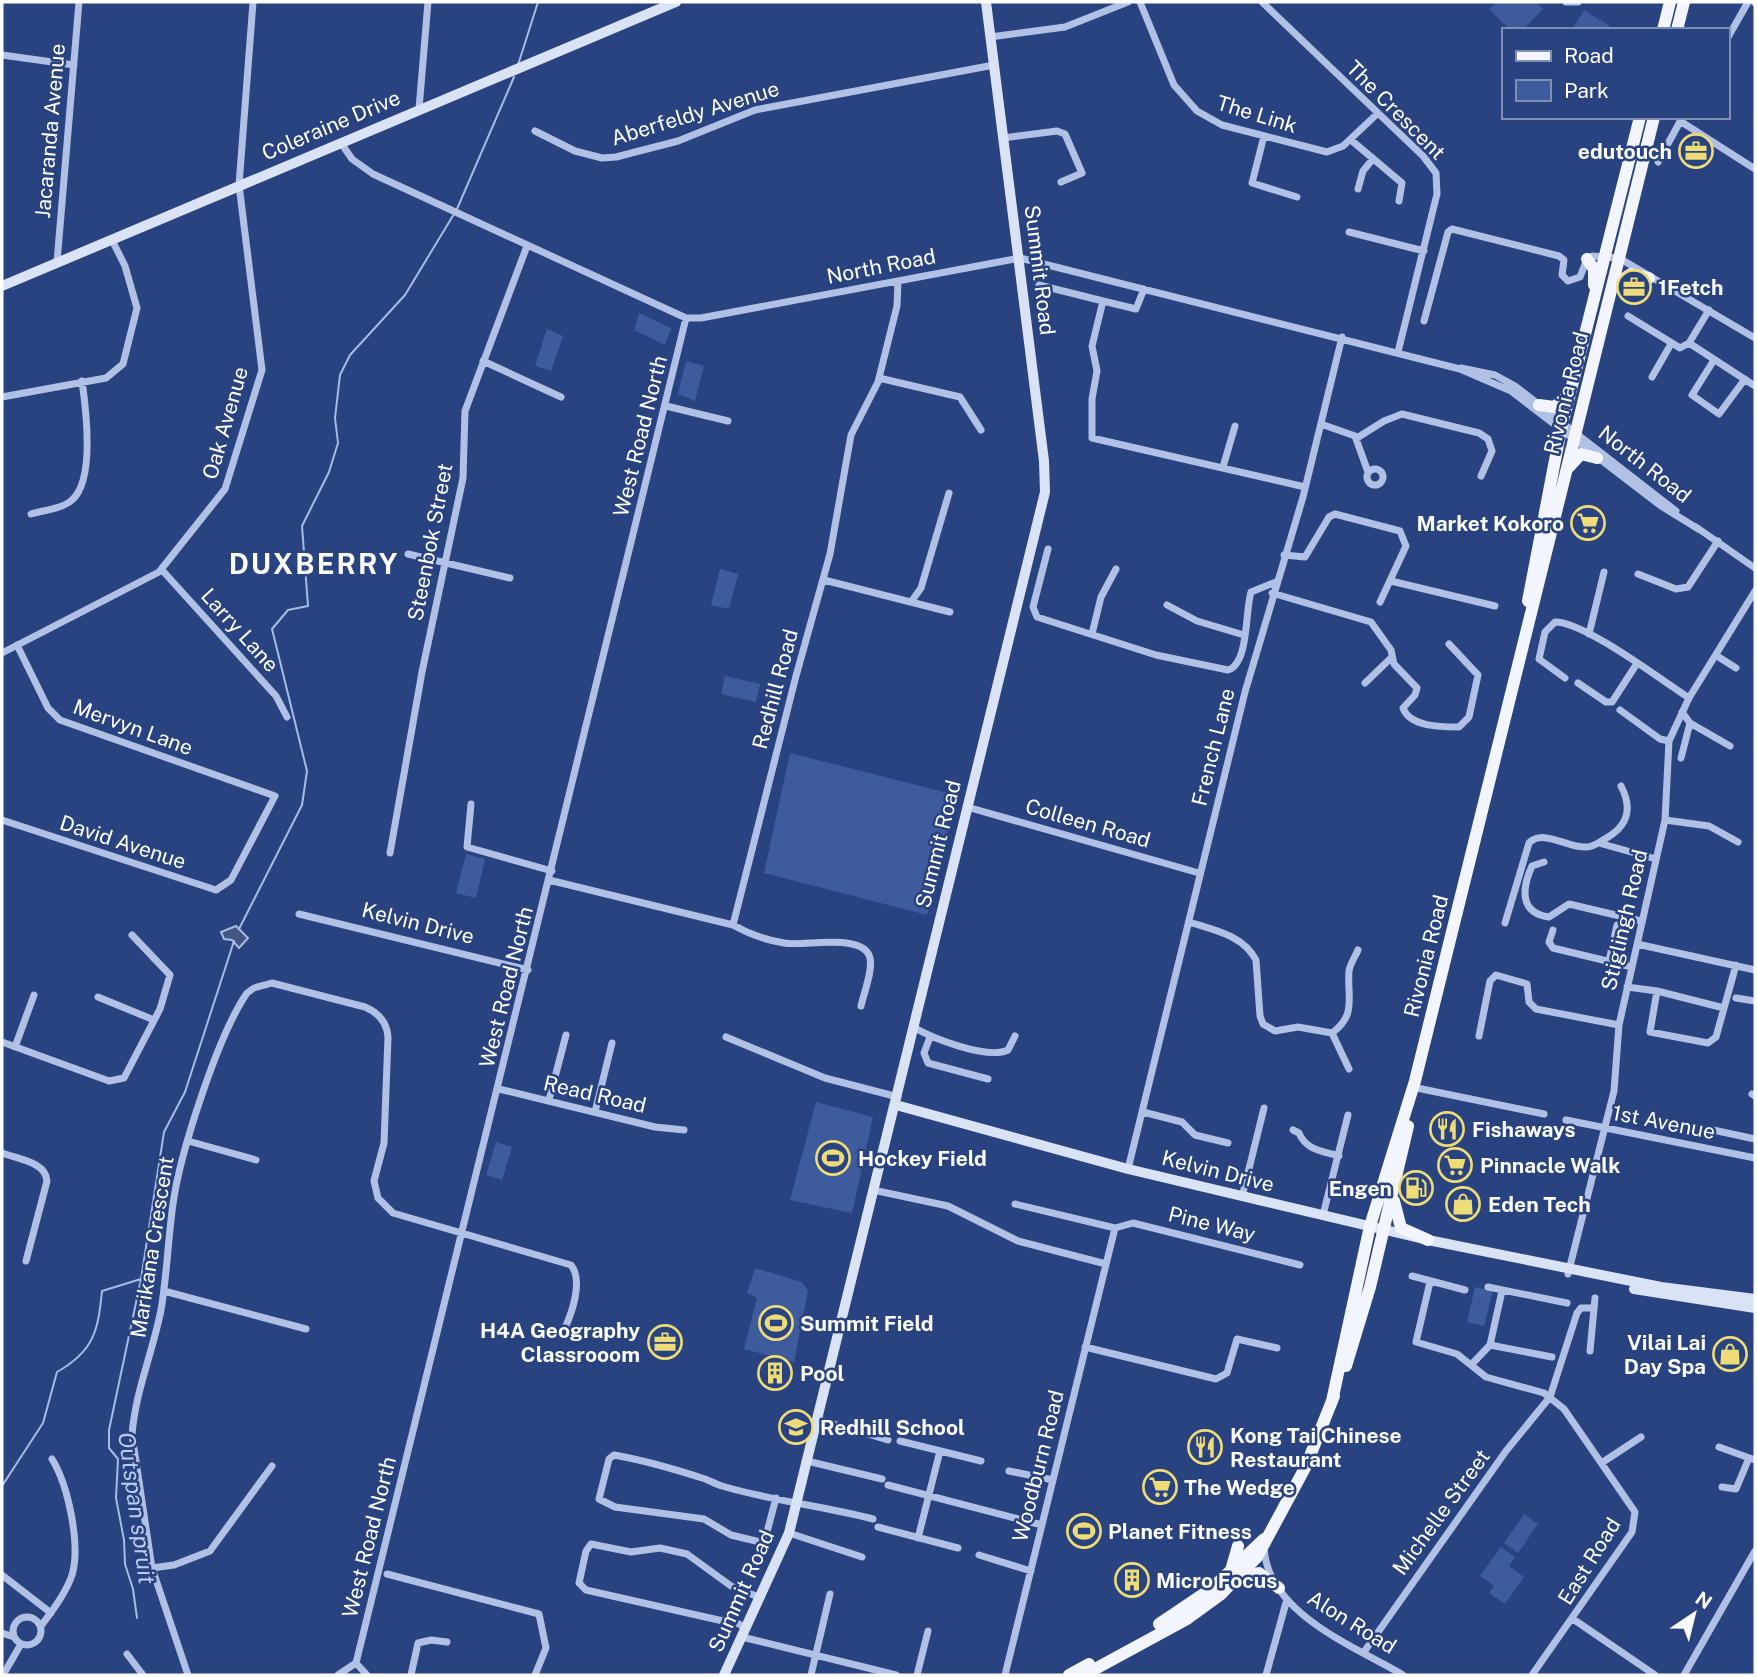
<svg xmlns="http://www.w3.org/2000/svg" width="1757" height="1677" font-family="'Public Sans',sans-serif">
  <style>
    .green { fill: #3e5b9e }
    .water { fill: #435683; stroke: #a6bbe6; stroke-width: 2 }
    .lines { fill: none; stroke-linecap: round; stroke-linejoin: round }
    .stream { stroke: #a6bbe6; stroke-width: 2 }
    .street { stroke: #b1c1e6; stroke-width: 7 }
    .secondary { stroke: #dae2f6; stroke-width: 10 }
    .primary { stroke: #f2f5fd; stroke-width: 12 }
    .labels { text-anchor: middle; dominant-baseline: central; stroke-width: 5; stroke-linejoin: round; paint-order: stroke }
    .street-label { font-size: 21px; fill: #fff; stroke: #294381 }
    .poi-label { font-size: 21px; font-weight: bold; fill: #fff; stroke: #294381; text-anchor: start }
    .water-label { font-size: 23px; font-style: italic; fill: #bccced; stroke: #294381 }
    .district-label { font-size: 28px; font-weight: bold; letter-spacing: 2px; fill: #fff; stroke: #294381 }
  </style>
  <rect width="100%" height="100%" fill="#294381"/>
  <path class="green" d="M1497,2H1536L1543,9L1523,30H1510L1489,9Z
    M1584,10L1616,30H1572Z
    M639,313L671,328L665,345L634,330Z
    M547,329L563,336L551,371L535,366Z
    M686,361L704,366L695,401L678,394Z
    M720,569L738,574L729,609L711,605Z
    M725,676L760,684L756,702L721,694Z
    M790,753L956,795L927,915L764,873Z
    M466,854L485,859L476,898L456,893Z
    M816,1102L873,1117L852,1213L790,1200Z
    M496,1142L512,1147L502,1180L486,1175Z
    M755,1268L802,1282L808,1291L794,1362L744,1349L757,1298L747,1293Z
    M1475,1287L1493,1291L1484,1326L1467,1322Z
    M1524,1514L1538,1524L1518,1553L1504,1543Z
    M1501,1547L1515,1557L1509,1566L1524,1577L1505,1604L1489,1593L1494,1586L1480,1576Z"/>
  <path class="water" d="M236,926L248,938L239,948L232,940L224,939L221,932Z"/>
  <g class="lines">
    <path class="stream" d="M518,65L538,2
      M457,209L514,77
      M239,929L302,805L307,771L272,629L288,610L308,606L302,526L329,472L338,443L335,418L340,375L350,355L405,295L454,214
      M2,1486L43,1423L57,1372C94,1351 98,1331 102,1291L141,1279L164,1132L185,1092L234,941
      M137,1618L133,1589L125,1564L124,1540L116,1498L118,1459L109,1448V1430L141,1279"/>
    <path class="street" d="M1140,2L1174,85L1197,111L1222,125L1327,152L1343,146L1377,114
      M1262,2L1423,156L1436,173L1437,194L1398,352
      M1566,2H1578
      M1754,2L1755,3
      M990,37L1065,27L1128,2
      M1727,39L1748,2
      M2,55L74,65
      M419,109L428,2
      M1680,121L1755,169
      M535,131L575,151L602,158L616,157L678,141L755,110L994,65
      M1264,136L1252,183L1297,197
      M1003,138L1057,131L1065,134L1082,173L1061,182
      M1351,140L1402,183L1399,201
      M341,143L352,159L373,174L686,318H701L1020,258L1460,369L1511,391L1661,506L1700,530
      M1658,162L1682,118
      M1358,189L1363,171L1372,160
      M1349,232L1424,251
      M57,262L79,2
      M1039,285L1103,301
      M1144,289L1136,309L1103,301L1092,346L1097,371L1092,399V438L1305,487
      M1628,316L1680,348L1689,343L1709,310
      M1424,321L1448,232L1452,229L1559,256L1564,260L1562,275L1568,281L1580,277L1587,259L1592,256L1619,258L1755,338
      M1689,343L1755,386
      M1714,360L1692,395L1719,414L1745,379
      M483,361L561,397
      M1461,368L1495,375L1515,386L1676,511
      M1652,377L1671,344
      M879,378L960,397L981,430
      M2,397L106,378L123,364L137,308L125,266L112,240
      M666,406L728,421
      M1321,424L1355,436L1368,472
      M1357,438L1384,421L1402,414L1479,433L1488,439L1492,451L1481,476
      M1223,467L1235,426
      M1367 477a8 8 0 1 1 16 0a8 8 0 1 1-16 0Z
      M31,514C44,510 62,509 72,500C95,480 86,409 82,381
      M1696,527L1755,568
      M1048,549L1033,607L1037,617L1156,655L1228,670C1249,664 1245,611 1251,592L1276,582
      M408,554L510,578
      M1284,555L1305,557L1329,517L1335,514L1400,531L1406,546L1380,602
      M162,570L276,696L287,717
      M1638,574L1676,589L1688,587L1718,541
      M824,580L950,612
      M1391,581L1495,606
      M1272,593L1371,622L1391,650L1394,664L1417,688L1415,695L1403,708C1410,727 1441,727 1459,727L1469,717L1478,675L1449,644
      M911,602L921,588L949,493
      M1167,605L1197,621L1244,635
      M1092,634L1101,597L1116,569
      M1589,634L1604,572
      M2,653L159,572L225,489L262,370L239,185L253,2
      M1717,656L1736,668
      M1565,678L1539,659L1545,632L1555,622C1585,622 1661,680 1689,698
      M1365,683L1392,657
      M1578,683L1606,702H1612L1636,665
      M1620,710L1660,739L1669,741
      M1682,712L1690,723L1730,746
      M1681,758L1690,723
      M471,804L467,847L552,871
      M967,807L1199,873
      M2,820L216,890L231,880L275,796L60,720L48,708L17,645
      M1665,820L1709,826L1738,842
      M1599,843L1656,859
      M390,853L422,672L463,478L465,411L527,246
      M1544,862L1532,866C1522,888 1519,913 1549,917L1569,904L1641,921
      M549,880L733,925C749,934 765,940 784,943C803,947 864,932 870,958C873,971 864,992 861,1006
      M299,914L528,970
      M1189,922C1214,930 1243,935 1256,960L1260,1016L1263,1024L1275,1031L1298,1027L1332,1033C1357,1015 1347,997 1349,971C1350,964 1355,957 1358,950
      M1505,923L1529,843C1543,828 1569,849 1587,847C1593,847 1598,843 1603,840C1626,828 1634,811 1621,786
      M733,925L796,676L830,554L851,435L878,382L897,306L898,281
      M1553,930L1549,942L1553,948L1632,967
      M1637,944L1755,970
      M1609,961L1617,925
      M1627,987L1657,991L1724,1008
      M1657,991L1650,1032L1708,1043L1716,1037L1736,965
      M98,997L154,1020
      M1736,998L1755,1001
      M913,1027C932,1038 987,1060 1008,1050L1015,1036
      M1332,1033L1349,1069
      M1479,1036L1490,981L1496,975L1527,984L1529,1002L1536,1009L1619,1025
      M726,1037L825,1078L898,1097
      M930,1037L924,1053L928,1063L988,1079
      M2,1042L109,1081L124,1078L160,1009L170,975L132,935
      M15,1047L34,995
      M1412,1087L1544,1114
      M499,1089L655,1127L684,1130
      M1752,1094L1755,1096
      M549,1100L566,1035
      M595,1112L612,1043
      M1143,1112L1182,1122L1195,1135L1228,1143
      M1566,1120L1755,1158
      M1293,1130L1299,1133C1306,1150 1322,1151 1339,1156
      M1713,1130L1755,1139
      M188,1141L256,1160
      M2,1153C18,1159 46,1162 47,1181L26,1261
      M1128,1169L1245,692L1303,497L1342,337
      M873,1190L948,1206L1018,1241L1106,1264
      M1242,1197L1264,1108
      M1015,1204L1115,1228
      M1323,1215L1348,1115
      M1115,1228L1133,1223L1300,1265
      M1568,1274L1614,1091L1619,1025L1665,820L1669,741L1689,698L1755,591
      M1412,1276L1465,1290
      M1430,1282L1416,1342L1457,1354L1486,1377L1544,1393L1564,1409L1635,1512L1632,1532L1532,1675
      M1488,1287L1567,1303
      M164,1291L306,1329
      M1490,1345L1552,1357
      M1085,1347L1216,1379L1227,1373L1237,1339L1277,1348
      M1590,1351L1595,1298
      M1472,1364L1490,1345L1502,1291
      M817,1419L888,1440
      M900,1441L981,1461
      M1719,1447L1755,1460
      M807,1461L882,1479
      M1603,1462L1641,1437
      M1009,1471L1053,1480
      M888,1485L1042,1525
      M1722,1487L1736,1489L1749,1458
      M776,1498L767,1532L760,1542L731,1535L704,1519L615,1507L599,1499L609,1459L614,1455C643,1460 674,1469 702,1478C709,1480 715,1484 722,1486C772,1501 823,1506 873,1519
      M878,1527L958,1548
      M789,1533L862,1557
      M918,1538L940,1451
      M1264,1549C1269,1614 1354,1646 1403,1675
      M979,1555L1031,1571
      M152,1568L174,1565L210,1551L272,1466
      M387,1574L539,1614L546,1648L535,1675
      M2,1575L51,1613
      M741,1590L730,1616L723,1621L586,1590L579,1583L586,1551L591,1544L631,1552L660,1548L687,1554L731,1586L761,1598
      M13 1631a14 14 0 1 1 28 0a14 14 0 1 1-28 0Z
      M728,1618L746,1628
      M1573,1619L1655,1675
      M41,1626C52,1611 66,1593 72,1575C81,1545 68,1485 52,1459
      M2,1633L14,1637
      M742,1637L896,1675
      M1364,1652L1506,1451L1550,1397L1577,1313L1581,1308H1594
      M127,1654L143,1675
      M356,1663L686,318
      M356,1663L367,1675
      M3,1675L21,1644
      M188,1675L152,1568L132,1435C135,1393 153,1351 161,1310C167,1275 168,1239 173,1204C180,1153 218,1035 247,993L254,988L272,983L365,1007C379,1013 387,1022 388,1037L384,1143L374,1181L378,1198L393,1213L571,1265C584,1281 571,1316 563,1332
      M338,1675L356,1663
      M411,1675L418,1643L431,1640L447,1642
      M811,1675L830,1594
      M917,1675L928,1631
      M1005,1675L1115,1228
      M1266,1675L1287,1599
      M1684,1675L1755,1551"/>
    <path class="secondary" d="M2,286L676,2
      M896,1105L1128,1169L1428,1240L1661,1287L1755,1299
      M1634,1289L1755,1308
      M724,1675L789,1533L1045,492L1044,461L986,2"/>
    <path class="primary" d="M1663,30L1670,2
      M1677,30L1684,2
      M1587,259L1594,269V285
      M1613,286L1631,274L1649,278
      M1539,405L1554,407L1569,395
      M1569,467L1581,454L1597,458
      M1528,601L1561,429L1640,117
      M1394,1201L1401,1228L1428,1240
      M1346,1366L1370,1287L1408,1126
      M1332,1401L1370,1226L1415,1081L1654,117
      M1232,1567L1238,1546
      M1240,1577L1259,1573L1279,1588
      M1159,1624L1211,1589L1264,1539
      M1069,1675L1089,1664
      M1084,1675L1187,1619L1220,1595L1257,1557L1306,1466L1334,1396"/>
  </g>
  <defs>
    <g id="office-ring" transform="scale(1.75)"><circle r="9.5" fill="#294381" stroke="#eddc78" stroke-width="1.5"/><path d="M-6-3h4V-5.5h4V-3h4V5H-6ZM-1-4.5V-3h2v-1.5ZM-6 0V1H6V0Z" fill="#eddc78"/></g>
    <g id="supermarket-ring" transform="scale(1.75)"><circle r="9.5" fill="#294381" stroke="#eddc78" stroke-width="1.5"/><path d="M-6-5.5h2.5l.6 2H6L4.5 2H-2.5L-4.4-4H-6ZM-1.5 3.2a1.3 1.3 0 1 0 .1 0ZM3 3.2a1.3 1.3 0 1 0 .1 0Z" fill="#eddc78"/></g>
    <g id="restaurant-ring" transform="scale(1.75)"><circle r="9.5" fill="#294381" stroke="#eddc78" stroke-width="1.5"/><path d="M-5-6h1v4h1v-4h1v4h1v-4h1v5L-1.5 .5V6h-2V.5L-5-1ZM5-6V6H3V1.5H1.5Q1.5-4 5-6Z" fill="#eddc78"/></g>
    <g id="stadium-ring" transform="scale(1.75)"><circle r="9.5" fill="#294381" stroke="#eddc78" stroke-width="1.5"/><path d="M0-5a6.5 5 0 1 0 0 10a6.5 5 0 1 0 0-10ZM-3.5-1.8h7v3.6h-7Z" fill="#eddc78"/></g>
    <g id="fuel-ring" transform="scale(1.75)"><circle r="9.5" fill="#294381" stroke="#eddc78" stroke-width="1.5"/><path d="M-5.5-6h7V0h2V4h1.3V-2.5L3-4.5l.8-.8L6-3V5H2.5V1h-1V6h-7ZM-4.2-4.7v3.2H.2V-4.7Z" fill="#eddc78"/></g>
    <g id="shop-ring" transform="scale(1.75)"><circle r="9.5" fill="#294381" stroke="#eddc78" stroke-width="1.5"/><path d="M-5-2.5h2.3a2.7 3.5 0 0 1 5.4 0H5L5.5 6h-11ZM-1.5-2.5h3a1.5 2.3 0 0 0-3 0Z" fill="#eddc78"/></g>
    <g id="building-ring" transform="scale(1.75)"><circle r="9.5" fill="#294381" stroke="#eddc78" stroke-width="1.5"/><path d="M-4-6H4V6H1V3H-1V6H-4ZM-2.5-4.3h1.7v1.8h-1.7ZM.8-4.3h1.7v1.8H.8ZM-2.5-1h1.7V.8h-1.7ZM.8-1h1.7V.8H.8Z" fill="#eddc78"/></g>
    <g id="school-ring" transform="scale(1.75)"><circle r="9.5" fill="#294381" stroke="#eddc78" stroke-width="1.5"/><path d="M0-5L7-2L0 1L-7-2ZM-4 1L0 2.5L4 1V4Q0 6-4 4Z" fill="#eddc78"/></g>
  </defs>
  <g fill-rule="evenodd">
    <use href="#office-ring" x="1696" y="151"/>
    <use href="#office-ring" x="1634" y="287"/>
    <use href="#supermarket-ring" x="1588" y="523"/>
    <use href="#restaurant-ring" x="1447" y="1129"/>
    <use href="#stadium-ring" x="833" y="1158"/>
    <use href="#supermarket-ring" x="1455" y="1165"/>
    <use href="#fuel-ring" x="1416" y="1188"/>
    <use href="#shop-ring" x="1463" y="1204"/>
    <use href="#stadium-ring" x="776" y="1323"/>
    <use href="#office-ring" x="665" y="1342"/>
    <use href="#shop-ring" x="1730" y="1354"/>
    <use href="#building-ring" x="775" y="1373"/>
    <use href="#school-ring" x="796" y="1427"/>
    <use href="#restaurant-ring" x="1205" y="1447"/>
    <use href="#supermarket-ring" x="1160" y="1487"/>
    <use href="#stadium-ring" x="1084" y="1531"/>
    <use href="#building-ring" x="1132" y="1580"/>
  </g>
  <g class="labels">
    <g class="street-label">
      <text transform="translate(1396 110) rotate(45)">The Crescent</text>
      <text transform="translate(695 113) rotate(-17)">Aberfeldy Avenue</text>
      <text transform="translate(1257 114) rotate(17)">The Link</text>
      <text transform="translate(331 125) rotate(-23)">Coleraine Drive</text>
      <text transform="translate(50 131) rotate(-85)">Jacaranda Avenue</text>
      <text transform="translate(881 266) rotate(-11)">North Road</text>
      <text transform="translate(1040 270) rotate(83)">Summit Road</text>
      <text transform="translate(1566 393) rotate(-76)">Rivonia Road</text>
      <text transform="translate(225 423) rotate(-74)">Oak Avenue</text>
      <text transform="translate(640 436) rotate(-76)">West Road North</text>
      <text transform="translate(1645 464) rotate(38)">North Road</text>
      <text transform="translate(430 542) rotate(-79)">Steenbok Street</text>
      <text transform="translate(240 630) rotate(48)">Larry Lane</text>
      <text transform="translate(775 689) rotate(-75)">Redhill Road</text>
      <text transform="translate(133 727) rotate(20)">Mervyn Lane</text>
      <text transform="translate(1213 747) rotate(-76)">French Lane</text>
      <text transform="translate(1088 823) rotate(16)">Colleen Road</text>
      <text transform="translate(123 842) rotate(18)">David Avenue</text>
      <text transform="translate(938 844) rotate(-76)">Summit Road</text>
      <text transform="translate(1624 920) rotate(-77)">Stiglingh Road</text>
      <text transform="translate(418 923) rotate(14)">Kelvin Drive</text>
      <text transform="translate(1426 956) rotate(-76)">Rivonia Road</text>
      <text transform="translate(506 987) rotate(-76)">West Road North</text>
      <text transform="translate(595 1094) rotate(13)">Read Road</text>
      <text transform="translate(1664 1122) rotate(11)">1st Avenue</text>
      <text transform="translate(1218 1171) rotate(14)">Kelvin Drive</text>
      <text transform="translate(1212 1224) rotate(14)">Pine Way</text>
      <text transform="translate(152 1247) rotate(-81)">Marikana Crescent</text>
      <text transform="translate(1038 1466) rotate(-76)">Woodburn Road</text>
      <text transform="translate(1441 1512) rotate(-54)">Michelle Street</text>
      <text transform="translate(369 1537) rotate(-76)">West Road North</text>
      <text transform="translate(1589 1561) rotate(-58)">East Road</text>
      <text transform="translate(741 1591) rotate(-66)">Summit Road</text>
      <text transform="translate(1352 1622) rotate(32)">Alon Road</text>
    </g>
    <g class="poi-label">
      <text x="1672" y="151" text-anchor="end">edutouch</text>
      <text x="1658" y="287">1Fetch</text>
      <text x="1564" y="523" text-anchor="end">Market Kokoro</text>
      <text x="1472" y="1129">Fishaways</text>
      <text x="858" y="1158">Hockey Field</text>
      <text x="1480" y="1165">Pinnacle Walk</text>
      <text x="1392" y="1188" text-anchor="end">Engen</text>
      <text x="1488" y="1204">Eden Tech</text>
      <text x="800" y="1323">Summit Field</text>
      <text x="640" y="1330" text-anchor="end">H4A Geography<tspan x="640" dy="24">Classrooom</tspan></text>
      <text x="1706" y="1342" text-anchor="end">Vilai Lai<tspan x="1706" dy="24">Day Spa</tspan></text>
      <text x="800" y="1373">Pool</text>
      <text x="820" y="1427">Redhill School</text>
      <text x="1230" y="1435">Kong Tai Chinese<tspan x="1230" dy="24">Restaurant</tspan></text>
      <text x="1184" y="1487">The Wedge</text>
      <text x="1108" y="1531">Planet Fitness</text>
      <text x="1156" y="1580">Micro Focus</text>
    </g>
    <g class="water-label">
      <text transform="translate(137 1508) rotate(82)">Outspan spruit</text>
    </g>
    <g class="district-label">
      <text x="314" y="563">DUXBERRY</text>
    </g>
  </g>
  <rect width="1757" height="1677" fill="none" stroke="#ffffff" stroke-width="7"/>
  <rect x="1502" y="28" width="228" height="91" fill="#294381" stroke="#7f8eb3" stroke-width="2"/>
  <rect x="1516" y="51" width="35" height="10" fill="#f2f5fd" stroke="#7f8eb3" stroke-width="2"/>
  <text x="1564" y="63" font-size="21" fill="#ffffff">Road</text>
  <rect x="1516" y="80" width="35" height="21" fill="#3e5b9e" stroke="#7f8eb3" stroke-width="2"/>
  <text x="1564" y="98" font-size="21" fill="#ffffff">Park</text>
  <g transform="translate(1694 1614) rotate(35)" stroke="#294381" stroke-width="5" paint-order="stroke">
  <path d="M0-5L12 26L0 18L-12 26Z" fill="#ffffff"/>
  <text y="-10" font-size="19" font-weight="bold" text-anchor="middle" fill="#ffffff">N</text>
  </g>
</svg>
